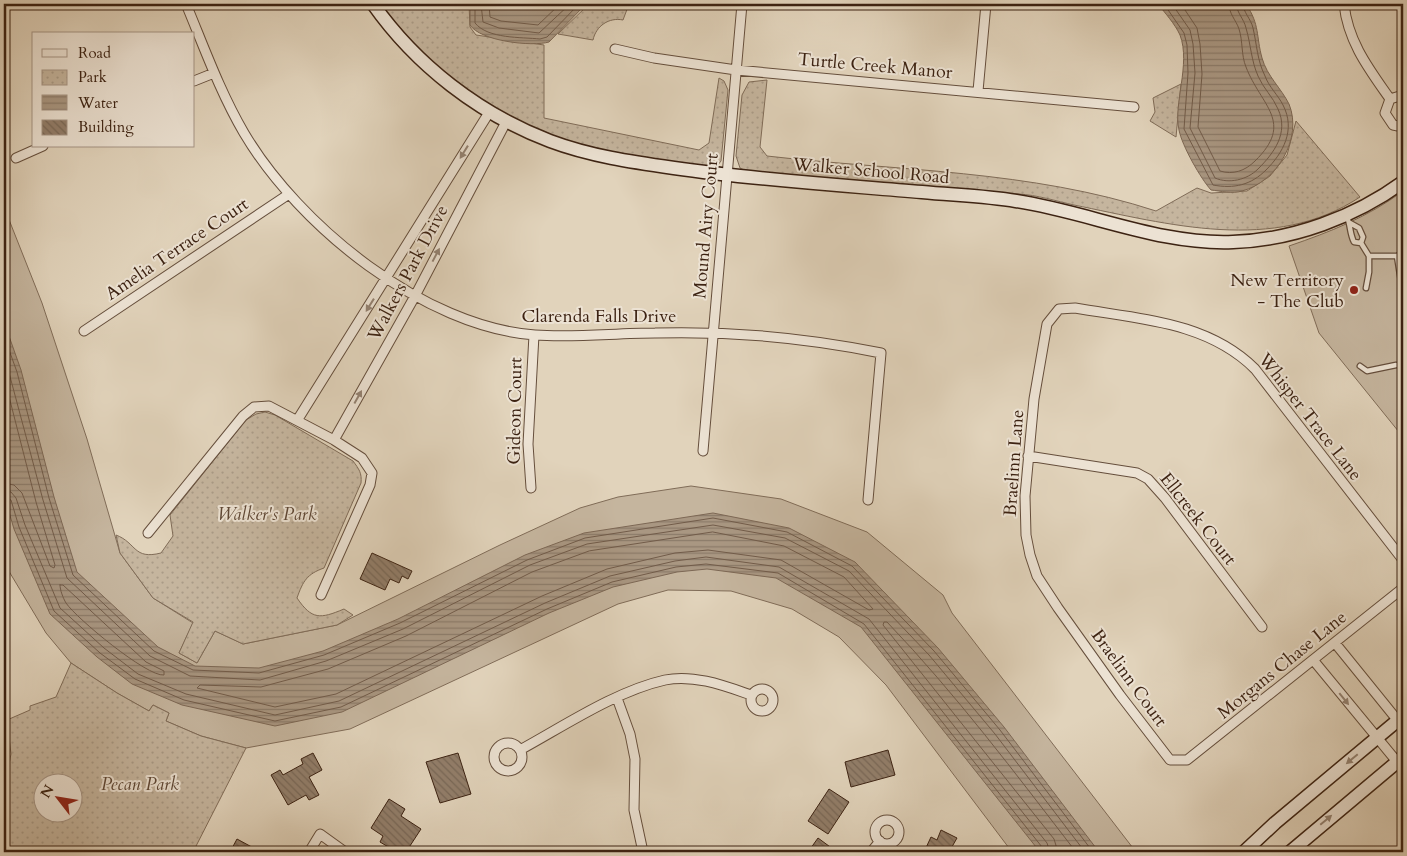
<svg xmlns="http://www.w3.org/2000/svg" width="1407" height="856" font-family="Cardo,serif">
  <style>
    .green { fill: #c5b59e; stroke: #806c58 }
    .park { fill: url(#park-dots); stroke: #806c58; fill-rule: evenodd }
    .water { fill: url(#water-rules); stroke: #7d6855 }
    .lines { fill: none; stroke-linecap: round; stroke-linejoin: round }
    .shore { stroke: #725c4a; stroke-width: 1 }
    .building { fill: url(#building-back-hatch); stroke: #3c2212 }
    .lane-casing { stroke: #654e3c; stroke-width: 7 }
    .street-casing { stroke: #654e3c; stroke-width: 11 }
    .secondary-casing { stroke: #3c2212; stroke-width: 15 }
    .lane { stroke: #ece2d3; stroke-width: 4.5 }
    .street { stroke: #ece2d3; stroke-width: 9 }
    .secondary { stroke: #ece2d3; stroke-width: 12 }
    .oneway { fill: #948272 }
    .poi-dot { fill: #8f2418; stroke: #ece2d3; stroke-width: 2 }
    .labels { text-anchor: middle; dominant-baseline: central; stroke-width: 4; stroke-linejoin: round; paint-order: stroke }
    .street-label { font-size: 18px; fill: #3c2212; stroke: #ece2d3 }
    .poi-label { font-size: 18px; fill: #3c2212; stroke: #ece2d3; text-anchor: end }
    .park-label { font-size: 18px; font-style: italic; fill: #5e4735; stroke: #ece2d3 }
  </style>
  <defs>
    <pattern id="park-dots" width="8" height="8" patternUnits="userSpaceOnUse" patternTransform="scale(1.25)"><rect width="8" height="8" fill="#c5b59e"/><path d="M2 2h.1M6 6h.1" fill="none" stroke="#aa9b87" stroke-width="1.8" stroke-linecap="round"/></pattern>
    <pattern id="water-rules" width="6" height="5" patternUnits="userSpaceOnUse" patternTransform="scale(1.25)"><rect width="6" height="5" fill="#a99782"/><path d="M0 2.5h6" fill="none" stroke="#8b7b69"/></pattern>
    <pattern id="building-back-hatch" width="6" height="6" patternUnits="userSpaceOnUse" patternTransform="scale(1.25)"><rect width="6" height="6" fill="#927e6a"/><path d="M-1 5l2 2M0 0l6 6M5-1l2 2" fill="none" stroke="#786756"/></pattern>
  </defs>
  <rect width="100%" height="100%" fill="#e1d3bb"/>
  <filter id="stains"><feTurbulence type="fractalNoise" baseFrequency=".004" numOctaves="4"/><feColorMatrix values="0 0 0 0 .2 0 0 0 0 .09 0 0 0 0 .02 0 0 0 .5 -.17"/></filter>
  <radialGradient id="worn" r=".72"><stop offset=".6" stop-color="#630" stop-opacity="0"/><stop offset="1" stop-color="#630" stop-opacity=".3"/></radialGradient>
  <path class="green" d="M1403,191V437L1319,333L1289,246C1330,232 1368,217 1403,191Z
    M4,207L42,303L87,439L120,553L153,598L193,623L179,653L197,663L215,631L243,644L337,625L500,545L580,508L618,497L691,486L781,499L867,532L943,595L952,613L1136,852H1012L886,685L839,637L792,609L731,591L668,590L618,604L350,729L246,748L201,736L166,721L169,713L153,705L149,711L117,693L71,663L46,633L4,563Z"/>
  <path class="park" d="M379,4H469L470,27L476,35L544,45V118L699,150L709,143L719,78L724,81L728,90L721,161L717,166L710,169L628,158L540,135L458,86L418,53Z
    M589,4H629L623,20C609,17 596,26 593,40L558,34Z
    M767,80L760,147L767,156C897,171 1031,170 1156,211L1197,188L1211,193L1247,191L1270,176L1287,155L1296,121L1360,197C1274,254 1168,224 1074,205C1056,201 1037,195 1019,194C927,186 835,181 744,170L740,168L736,156L742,95L749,82Z
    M1181,84L1176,137L1150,121L1155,112L1153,98Z
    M265,412L275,415L353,461C359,469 362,473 361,483L324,568C307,574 303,581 297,598C312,620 320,619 344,609L353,615L337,625L243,644L215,631L197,663L179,653L193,622L153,598L120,553L116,535C137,543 133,560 161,553L173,536L170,515L246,420L256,414Z
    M71,663L117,693L149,711L153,705L169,713L166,721L201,736L246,748L193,852H4V790L11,754L7,720L30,710V706L56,697ZM42,784H72V814H42Z"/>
  <path class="water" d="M470,4H586L549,42C532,47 480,41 470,25Z
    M1158,4H1246C1260,25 1256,36 1262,58C1267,76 1281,88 1289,104C1303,138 1277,182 1242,191C1233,194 1220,191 1211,190C1201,179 1182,146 1179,130C1173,104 1191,64 1180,35C1175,24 1165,13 1158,4Z
    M4,322L21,370L54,497L77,572L158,647L195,666L259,668L323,651L398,619L525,555L584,533L713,513L789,528L855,562L938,648L1004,727L1099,852H1040L861,627L776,578L707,569L677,572L613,587L549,613L342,712L275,726L182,705L132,684L97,657L50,614L14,529L4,495Z"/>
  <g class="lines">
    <path class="shore" d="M475,4V23C488,39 521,37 540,39L547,37L579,4
      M481,4L483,22L499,28L539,33L570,4
      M489,4L490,17L501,21L538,25L560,4
      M1164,4L1184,33L1187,45L1188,73L1184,129L1213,185C1234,189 1251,185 1266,170C1283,153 1296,130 1283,105C1278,95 1269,87 1265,76C1257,60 1257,45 1253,28C1251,19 1243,12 1243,4
      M1172,4L1190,30L1193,44L1195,73L1190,128L1215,178C1229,184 1247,180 1258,169C1274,153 1289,133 1278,109C1273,97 1263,88 1258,76C1251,60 1251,45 1246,28C1244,19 1237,13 1236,4
      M1181,4L1197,28L1200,44L1202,74L1198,127L1220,171C1233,175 1245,171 1255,161C1295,122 1261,106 1246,67C1241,55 1243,41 1239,29C1236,20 1229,14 1229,4
      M4,336L17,372L49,498L73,575L154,651L193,670L259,673L324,655L400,623L527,560L585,538L713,518L787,532L852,566L934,651L1000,730L1093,852
      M4,354L43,500L67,578L150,656L190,676L260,680L326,661L403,629L530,565L587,544L713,525L785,538L849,571L929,655L995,734L1085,852
      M4,377L36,502L55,565L54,568L50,566L22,493L14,485L4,483
      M4,491L11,492L16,498L25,525L60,608L104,648L138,674L186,694L275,715L339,701L545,603L610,576L675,561L706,557L779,567L869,619L1047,843L1050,852
      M4,497L11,500L19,527L54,611L100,653L135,679L184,700L275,721L341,707L547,609L612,582L676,567L706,564L778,573L864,624L1042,847L1044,852
      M713,532L784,546L844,577L873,609L869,610L781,560L708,550L675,553L607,569L542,596L336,694L275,707L197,688L200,685L261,687L328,669L406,636L532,572L589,551Z
      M60,585H63L146,662L164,671V675C147,677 76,618 66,603C63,598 60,590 60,585Z
      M1058,852L1054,839L883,625L884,622H887C956,694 1015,773 1076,852"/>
  </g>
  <path class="building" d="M372,553L412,571L408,579L402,576L399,583L390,579L385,590L360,579Z
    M888,750L895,775L851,787L845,762Z
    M313,753L322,770L309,777L319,795L309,800L306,795L288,805L271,775L280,770L283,775L303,764L301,759Z
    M458,753L471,794L440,803L426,762Z
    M829,789L849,802L828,834L808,821Z
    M389,799L405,809L401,816L421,829L406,852H397L380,842L383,836L371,828Z
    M941,830L957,838L949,852H924L931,837L937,840Z
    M818,838L837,852H808Z
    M237,839L261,852H230Z"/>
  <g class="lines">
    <g class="lane-casing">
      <path id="lane" d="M1346,215C1351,224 1349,232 1354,242L1361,243L1369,256H1397L1403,253
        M1350,223L1359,228L1363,237L1361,243
        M1397,256L1402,288
        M1366,288L1369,272V256
        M1360,366L1367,371L1396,365"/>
    </g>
    <g class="street-casing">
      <path id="street" d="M186,4C204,47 220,92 244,133C299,226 424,327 535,335C575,338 615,333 655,333C730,331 808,338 881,353L868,500
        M1344,4C1348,42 1369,69 1390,99
        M615,49L654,58L736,70L1134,107
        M194,81L214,73
        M978,91L986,4
        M1403,95L1390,99L1385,113L1393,125L1403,127
        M16,158L43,146
        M84,331L289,194
        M298,419L490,111
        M334,440L415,296L507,120
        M703,451L742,4
        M1028,456L1137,473L1148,479L1165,498L1262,627
        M531,488L528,444L534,335
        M148,533L243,416L254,407L269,406L334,440L362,458L372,473L370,485L321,595
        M1403,560L1255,369C1207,321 1137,319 1075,308L1059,309L1047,324L1034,399L1025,496L1026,535L1030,555L1037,576L1058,608L1120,695L1170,760H1187L1403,588
        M1335,643L1403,727
        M1314,661L1403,769
        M751 700a11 11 0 1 1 22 0a11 11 0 1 1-22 0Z
        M617,698L630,734L635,759L634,810L643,852
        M494 757a14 14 0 1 1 28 0a14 14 0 1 1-28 0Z
        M520,750C564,726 616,691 665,680C694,674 725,686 751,695
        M875 832a12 12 0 1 1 24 0a12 12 0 1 1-24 0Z
        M309,852L320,834L345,852
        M871,852L880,841"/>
    </g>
    <g class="secondary-casing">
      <path id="secondary" d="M373,4C416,65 479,114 550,141C590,156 632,162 674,168C757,180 840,185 922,192C953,195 986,196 1016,201C1089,212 1159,245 1233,242C1293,240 1355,217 1403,182
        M1244,852L1275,823L1403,716
        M1290,852L1403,757"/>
    </g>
    <use href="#lane" class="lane"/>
    <use href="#street" class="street"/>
    <use href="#secondary" class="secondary"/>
  </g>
  <defs><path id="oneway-solid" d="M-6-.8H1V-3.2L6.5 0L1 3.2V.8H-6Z" transform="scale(1.25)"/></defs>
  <g class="oneway">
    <use href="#oneway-solid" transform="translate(464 152) rotate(122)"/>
    <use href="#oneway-solid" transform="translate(436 255) rotate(-62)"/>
    <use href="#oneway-solid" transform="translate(370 305) rotate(122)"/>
    <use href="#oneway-solid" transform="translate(358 397) rotate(-61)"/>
    <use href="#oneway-solid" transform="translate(1344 699) rotate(51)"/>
    <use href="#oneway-solid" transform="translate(1352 759) rotate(140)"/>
    <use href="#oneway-solid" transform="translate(1326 820) rotate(-40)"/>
  </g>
  <circle class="poi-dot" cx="1354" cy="290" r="5"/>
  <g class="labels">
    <g class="street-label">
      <text transform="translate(875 66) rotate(5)">Turtle Creek Manor</text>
      <text transform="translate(871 171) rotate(5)">Walker School Road</text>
      <text transform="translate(706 226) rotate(-85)">Mound Airy Court</text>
      <text transform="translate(177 249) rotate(-34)">Amelia Terrace Court</text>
      <text transform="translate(408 273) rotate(-62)">Walkers Park Drive</text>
      <text x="599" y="316">Clarenda Falls Drive</text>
      <text transform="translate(515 411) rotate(-89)">Gideon Court</text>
      <text transform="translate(1310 417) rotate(52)">Whisper Trace Lane</text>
      <text transform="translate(1014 463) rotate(-86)">Braelinn Lane</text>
      <text transform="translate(1198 519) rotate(52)">Ellcreek Court</text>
      <text transform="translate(1282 665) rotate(-39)">Morgans Chase Lane</text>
      <text transform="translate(1129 678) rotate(54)">Braelinn Court</text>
    </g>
    <g class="poi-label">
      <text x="1344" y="280">New Territory<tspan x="1344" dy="21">- The Club</tspan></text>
    </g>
    <g class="park-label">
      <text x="267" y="514">Walker's Park</text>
      <text x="140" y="784">Pecan Park</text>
    </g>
  </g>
  <rect width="1407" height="856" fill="none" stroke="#e1d3bb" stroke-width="20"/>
  <rect x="5" y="5" width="1397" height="846" fill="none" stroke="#3c2212" stroke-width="2.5"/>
  <rect x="10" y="10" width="1387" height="836" fill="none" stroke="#3c2212"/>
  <rect x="32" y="32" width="162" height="115" fill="#ece2d3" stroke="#a69586"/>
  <rect x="42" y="49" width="25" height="8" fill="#ece2d3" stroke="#a69586"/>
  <text x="78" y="58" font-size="15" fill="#3c2212">Road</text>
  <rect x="42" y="70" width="25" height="15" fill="url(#park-dots)" stroke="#a69586"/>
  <text x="78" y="82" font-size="15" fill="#3c2212">Park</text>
  <rect x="42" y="95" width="25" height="15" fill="url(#water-rules)" stroke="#a69586"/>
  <text x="78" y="108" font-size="15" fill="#3c2212">Water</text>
  <rect x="42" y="120" width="25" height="15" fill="url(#building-back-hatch)" stroke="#a69586"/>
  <text x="78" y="132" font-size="15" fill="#3c2212">Building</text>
  <g transform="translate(58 798) rotate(301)"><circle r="24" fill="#ece2d3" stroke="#a69586"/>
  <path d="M0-4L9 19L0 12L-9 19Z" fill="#8f2418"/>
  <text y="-8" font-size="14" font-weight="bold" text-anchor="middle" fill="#3c2212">N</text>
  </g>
  <rect width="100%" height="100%" filter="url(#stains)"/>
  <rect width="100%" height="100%" fill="url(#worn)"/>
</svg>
